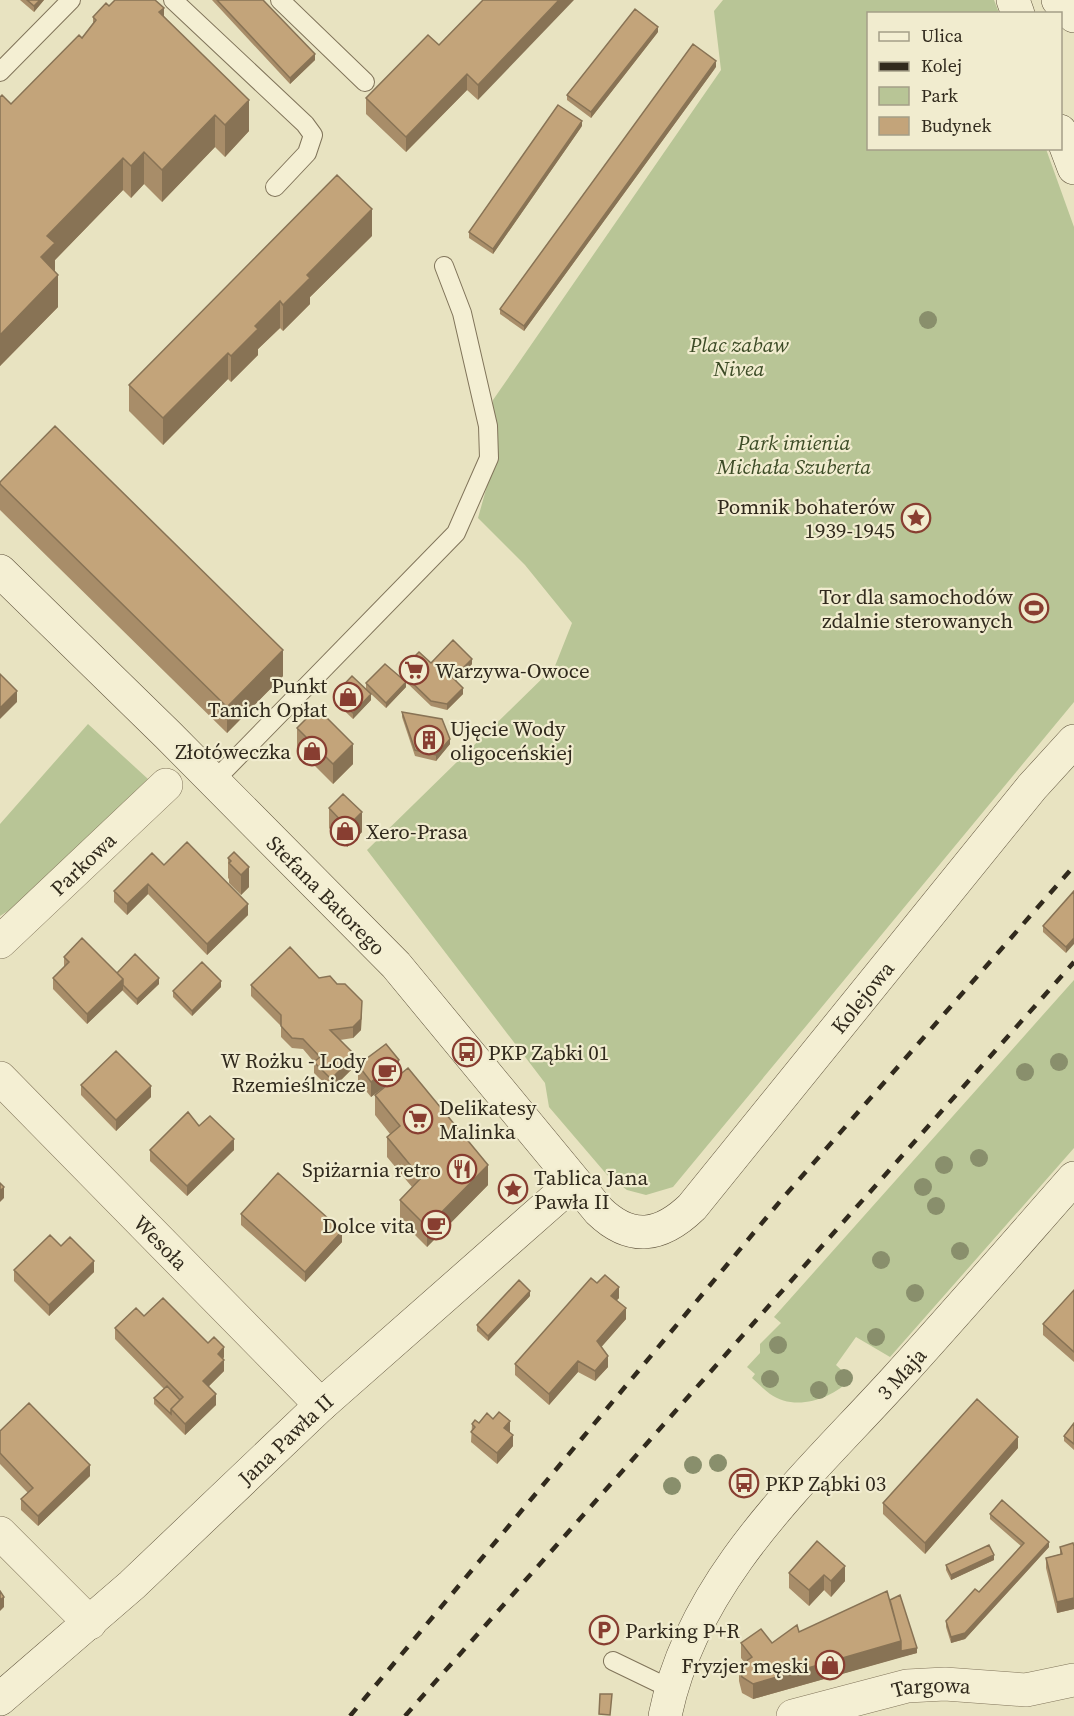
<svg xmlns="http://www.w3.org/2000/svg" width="1074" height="1716" font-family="'Source Serif 4',serif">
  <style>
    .green { fill: #b8c596 }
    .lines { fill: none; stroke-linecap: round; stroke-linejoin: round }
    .lane-casing { stroke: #80745a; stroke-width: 20 }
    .street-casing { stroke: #80745a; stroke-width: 34 }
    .secondary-casing { stroke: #61553e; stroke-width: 34 }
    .lane { stroke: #f4efd3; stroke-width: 18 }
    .street { stroke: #f4efd3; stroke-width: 33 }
    .secondary { stroke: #f4efd3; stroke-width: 33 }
    .rail { stroke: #312a1d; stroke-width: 4.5; stroke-dasharray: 10 10; stroke-linecap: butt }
    .tree { fill: #898f6c }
    .wall { fill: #a88d69 }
    .shaded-wall { fill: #887355 }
    .building { fill: #c3a47a; stroke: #887355; stroke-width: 1.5 }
    .labels { text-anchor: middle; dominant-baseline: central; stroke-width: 4.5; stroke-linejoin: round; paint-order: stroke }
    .park-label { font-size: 21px; font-style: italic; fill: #3c4b26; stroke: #f1eccf }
    .poi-label { font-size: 21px; fill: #312a1d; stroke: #f1eccf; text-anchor: end }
    .street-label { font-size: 21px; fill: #312a1d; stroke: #f1eccf }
  </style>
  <rect width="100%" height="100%" fill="#e8e3c1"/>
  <path class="green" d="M723,0H994L999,13L868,14V148L1046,149L1074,227V702L673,1187L646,1195L627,1190L608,1176L549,1107L545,1083L367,850L555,666L572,623L525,565L478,518L492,468L493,400L721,70L714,11Z
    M88,724L148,779L22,902L0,916V824Z
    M1074,980V1148L890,1357L856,1337L836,1365L851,1379C832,1399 795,1412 770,1394C764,1390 758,1383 752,1378L755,1374L747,1367L760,1353V1344L781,1323L774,1317Z"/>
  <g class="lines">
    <g class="lane-casing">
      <path id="lane" d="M173,0L305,124L313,135L307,153L275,187
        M280,0L365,82
        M0,72L71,0
        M214,781L456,533L489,458L488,426L462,313L444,266
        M613,1661L671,1689"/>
    </g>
    <g class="street-casing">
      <g id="street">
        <path id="s1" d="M0,942L166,785"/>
        <path id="s2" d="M0,1078L321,1405"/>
        <path d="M0,1533L90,1623"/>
        <path id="s3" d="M793,1716L907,1686L945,1684L1026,1690L1074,1680"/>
      </g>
    </g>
    <g class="secondary-casing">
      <g id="secondary">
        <path d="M1013,0L1018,14"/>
        <path d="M1058,0L1074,16"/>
        <path d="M1060,131L1074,168"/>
        <path id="s4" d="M0,571L168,735L396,965L599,1211C631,1242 661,1237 692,1207L1032,787L1074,741"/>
        <path id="s5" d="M0,1699L132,1585L321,1405L573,1183"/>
        <path id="s6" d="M665,1716C693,1577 805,1479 896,1379C956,1313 1015,1245 1074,1178"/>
      </g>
    </g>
    <use href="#lane" class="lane"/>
    <use href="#street" class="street"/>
    <use href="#secondary" class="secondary"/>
    <path class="rail" d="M350,1716L782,1199L1074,866
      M405,1716L1074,962"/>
  </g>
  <g class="tree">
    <circle cx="928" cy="320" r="9"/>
    <circle cx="1059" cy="1062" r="9"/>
    <circle cx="1025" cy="1072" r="9"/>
    <circle cx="979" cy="1158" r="9"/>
    <circle cx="944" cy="1165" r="9"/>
    <circle cx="923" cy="1187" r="9"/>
    <circle cx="936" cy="1206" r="9"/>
    <circle cx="960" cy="1251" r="9"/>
    <circle cx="881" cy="1260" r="9"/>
    <circle cx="915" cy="1293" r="9"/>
    <circle cx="876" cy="1337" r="9"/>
    <circle cx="778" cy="1345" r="9"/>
    <circle cx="844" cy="1378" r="9"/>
    <circle cx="770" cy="1379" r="9"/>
    <circle cx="819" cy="1390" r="9"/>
    <circle cx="718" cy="1463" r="9"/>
    <circle cx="693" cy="1465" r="9"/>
    <circle cx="672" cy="1486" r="9"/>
  </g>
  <path class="wall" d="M20,0H44L34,12Z
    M212,0H263L315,60L290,84Z
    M483,0L478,100L467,90L406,152L366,114V98L439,45Z
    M109,6L164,16L249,131L225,157L215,147L162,202L144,184L131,198L123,190L55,260V271L58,307L0,366V97L11,104L82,38L93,23V17Z
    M658,32L591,118L567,100V95Z
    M716,67L524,331L500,314V309Z
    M582,126L493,254L469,238V232Z
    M372,236L310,297V304L283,331L280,328L258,349V355L231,382L228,379L163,445L129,411V385Z
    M0,482L283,676L227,733L0,510Z
    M431,663L472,664L456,681L463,694L447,710L431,706L406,682V687L386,708L371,694V700L353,719L334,701V695L366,689V683L400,676V671Z
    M402,712L450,744L436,761L415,756L402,717Z
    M297,728L353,764L333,784L297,748Z
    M329,808L362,832L347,847L329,828Z
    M234,852L249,887L241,895L229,883V879L228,878V858Z
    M164,865L248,915L207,955L148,894L127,915L114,902V891Z
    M1074,891L1066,953L1043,932V926Z
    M64,957L117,973L159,984L137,1005L122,990L87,1024L53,989V978L64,967Z
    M319,978L362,1012L361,1030L353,1038L340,1040L355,1066L331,1090L314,1073V1062L303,1049L292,1048L281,1037V1026L251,996V985Z
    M221,987L192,1016L173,997V991Z
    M358,1065L399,1075L488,1185L427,1247L400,1220V1200L412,1187L387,1157V1137L390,1134L375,1115V1095L390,1082L371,1097L358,1081Z
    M81,1085L151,1097L116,1131L81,1095Z
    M199,1126L234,1150L187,1196L150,1161V1150Z
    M241,1214L342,1242L305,1282L241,1225Z
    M61,1246L94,1272L49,1316L14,1281V1270Z
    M597,1283L619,1298L617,1300L626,1319L601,1347L608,1367L595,1381L578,1372L549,1405L515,1375V1364Z
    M1074,1290V1362L1043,1335V1324Z
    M530,1296L488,1341L477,1331V1325Z
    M144,1316L208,1343L224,1357L223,1359L224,1371L209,1386L216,1405L185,1435L154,1404V1398L164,1389L115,1339V1328Z
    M479,1423L510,1432L513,1446L497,1464L471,1442L472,1424Z
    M1074,1423V1450L1064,1441V1436Z
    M0,1431L90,1476L38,1526L21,1510V1499L28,1493L0,1464Z
    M1018,1448L925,1554L883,1514V1503Z
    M990,1514L1049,1547L965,1639L951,1643L946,1627V1621L979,1592L1021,1546L990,1519Z
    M817,1541L845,1581L831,1597L824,1590L809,1606L789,1588V1573Z
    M1074,1546V1609L1057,1613L1046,1568V1558L1060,1554V1547Z
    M994,1560L951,1580L946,1570V1565Z
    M890,1600L917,1653L901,1657L753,1699L742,1693L739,1681V1666L744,1662L741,1658V1643H772L799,1632Z"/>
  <path class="shaded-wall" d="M40,0H44L34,12V6Z
    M559,0H574L478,100V85Z
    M164,8V40L159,12Z
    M658,27V32L591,118V112Z
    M315,54V60L290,84V78Z
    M716,61V67L524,331V326Z
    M467,74V90L406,152V137Z
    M249,100V131L225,157V125Z
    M215,115V147L162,202V170Z
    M582,121V126L493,254V249Z
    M144,152V184L131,198V166Z
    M123,158V190L55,260V275L41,257L47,236Z
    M372,209V236L310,297V304L283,331V305L307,275Z
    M58,275V307L0,366V335Z
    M280,301V328L258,349V355L231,382V356L255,326Z
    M228,353V379L163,445V418Z
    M283,650V676L227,733V707Z
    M472,659V664L453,684V678Z
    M406,682V687L386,708V703Z
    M463,688V694L447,710V704Z
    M17,691V702L0,719V708Z
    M371,694V700L353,719V713Z
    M450,739V744L436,761V755Z
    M353,744V764L333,784V764Z
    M362,812V832L347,847V827Z
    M249,867V887L241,895V875Z
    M148,884V894L127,915V904Z
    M248,904V915L207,955V944Z
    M1074,938V944L1066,953V947Z
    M159,978V984L137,1005V999Z
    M123,979V990L87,1024V1014Z
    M221,981V987L192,1016V1011Z
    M362,1001L361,1030L353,1038V1027Z
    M355,1055V1066L331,1090V1079Z
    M399,1060V1076L371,1097V1082Z
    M151,1086V1097L116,1131V1120Z
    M234,1139V1150L187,1196V1186Z
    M488,1165V1185L427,1247V1227Z
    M4,1187V1198L0,1202V1191Z
    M342,1231V1242L305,1282V1272Z
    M94,1261V1272L49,1316V1305Z
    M619,1287V1298L611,1306V1296Z
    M530,1291V1296L488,1341V1336Z
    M626,1308V1319L597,1352V1341Z
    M224,1347V1357L218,1364V1354Z
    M608,1356V1367L595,1381V1371Z
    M224,1360V1371L203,1392V1381Z
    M578,1361V1372L549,1405V1394Z
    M216,1394V1405L185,1435V1424Z
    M510,1421V1432L504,1438V1428Z
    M513,1435V1446L497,1464V1453Z
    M1018,1437V1448L925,1554V1543Z
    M90,1465V1476L38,1526V1516Z
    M1049,1542V1547L965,1639L951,1643V1637Z
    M994,1555V1560L951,1580V1575Z
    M845,1566V1581L831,1597V1581Z
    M824,1575V1590L809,1606V1590Z
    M4,1597V1607L0,1611V1600Z
    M1074,1598V1609L1057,1613V1602Z
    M901,1641L917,1648V1653L753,1699V1684Z"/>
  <path class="building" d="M27,0H40L34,6Z
    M115,0H155L164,8L159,12L249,100L225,125L215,115L162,170L144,152L131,166L123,158L47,236L55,243L41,257L58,275L0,335V97L2,95L11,104L79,35L82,38L96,20L93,17L106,3L109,6Z
    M217,0H263L315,54L290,78Z
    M483,0H559L478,85L467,74L406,137L366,98L428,35L439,45Z
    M635,9L658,27L591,112L567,95Z
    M693,44L716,61L524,326L500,309Z
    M558,105L582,121L493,249L469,232Z
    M337,175L372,209L307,275L310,278L283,305L280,301L255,326L258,329L231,356L228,353L163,418L129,385Z
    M55,426L283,650L227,707L0,484V482Z
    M453,640L472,659L453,678L463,688L447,704L431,701L400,671L419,652L431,663Z
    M385,664L406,682L386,703L366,683Z
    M0,674L17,691L0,708Z
    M352,676L371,694L353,713L334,695Z
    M317,708L353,744L333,764L297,728Z
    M402,712L442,719L450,739L436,755L415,750Z
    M343,794L362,812L347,827L329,808Z
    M187,842L248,904L207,944L148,884L127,904L114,891L152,853L164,865Z
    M234,852L249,867L241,875L229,863L231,861L228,858Z
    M1074,891V938L1066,947L1043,926Z
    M82,938L123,979L87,1014L53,978L69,962L64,957Z
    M290,947L319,978L330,976L337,984H345L362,1001L361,1019L353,1027L330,1030L355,1055L331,1079L314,1062L320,1057L303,1039L292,1038L281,1026V1015L251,985Z
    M135,954L159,978L137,999L123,985V979L117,973Z
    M202,962L221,981L192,1011L173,991Z
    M386,1044L399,1060L371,1082L358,1065Z
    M116,1051L151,1086L116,1120L81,1085Z
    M408,1068L488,1165L427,1227L400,1200L421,1178L387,1137L400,1126L375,1095Z
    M188,1112L199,1126L210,1116L234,1139L187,1186L150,1150Z
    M278,1173L342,1231L305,1272L241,1214Z
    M0,1183L4,1187L0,1191Z
    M50,1235L61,1246L70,1237L94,1261L49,1305L14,1270Z
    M605,1275L619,1287L611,1296L626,1308L597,1341L608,1356L595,1371L578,1361L549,1394L515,1364L591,1278L597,1283Z
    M519,1280L530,1291L488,1336L477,1325Z
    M1074,1290V1352L1043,1324Z
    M163,1298L208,1343L214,1337L224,1347L218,1354L224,1360L203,1381L216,1394L185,1424L171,1409L183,1397L115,1328L136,1308L144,1316Z
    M167,1386L180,1400L171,1409V1414L154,1398Z
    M977,1399L1018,1437L925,1543L883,1503Z
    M29,1403L90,1465L38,1516L21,1499L33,1488L0,1453V1431Z
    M499,1412L510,1421L504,1428L513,1435L497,1453L471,1432L475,1427L472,1424L475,1420L479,1423L487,1413L493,1419Z
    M1074,1423V1444L1064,1436Z
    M1002,1500L1049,1542L965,1633L951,1637L946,1621L975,1589L979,1592L1024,1543L990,1514Z
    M817,1541L845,1566L831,1581L824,1575L809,1590L789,1573Z
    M1073,1543L1074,1546V1598L1057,1602L1046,1558L1062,1554L1060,1547Z
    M989,1545L994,1555L951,1575L946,1565Z
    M0,1591L4,1597L0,1600Z
    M887,1591L901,1641L753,1684L742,1677L739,1666L752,1657L741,1643L761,1629L772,1643L797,1625L799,1632Z
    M900,1595L917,1648L901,1651V1641L890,1600Z
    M600,1694H612L610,1715L599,1714Z"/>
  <defs>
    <g id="sight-ring" transform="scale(1.5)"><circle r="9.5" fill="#f1eccf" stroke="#883e31" stroke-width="1.5"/><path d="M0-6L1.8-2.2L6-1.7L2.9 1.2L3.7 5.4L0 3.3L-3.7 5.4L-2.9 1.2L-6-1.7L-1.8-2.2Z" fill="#883e31"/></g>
    <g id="stadium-ring" transform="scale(1.5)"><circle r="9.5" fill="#f1eccf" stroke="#883e31" stroke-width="1.5"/><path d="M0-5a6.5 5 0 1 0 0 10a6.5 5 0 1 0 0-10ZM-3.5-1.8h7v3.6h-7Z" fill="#883e31"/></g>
    <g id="supermarket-ring" transform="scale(1.5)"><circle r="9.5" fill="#f1eccf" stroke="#883e31" stroke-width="1.5"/><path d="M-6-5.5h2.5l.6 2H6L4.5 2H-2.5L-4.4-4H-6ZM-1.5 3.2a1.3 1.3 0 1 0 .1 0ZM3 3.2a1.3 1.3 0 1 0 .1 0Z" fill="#883e31"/></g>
    <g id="shop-ring" transform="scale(1.5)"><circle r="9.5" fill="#f1eccf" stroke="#883e31" stroke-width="1.5"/><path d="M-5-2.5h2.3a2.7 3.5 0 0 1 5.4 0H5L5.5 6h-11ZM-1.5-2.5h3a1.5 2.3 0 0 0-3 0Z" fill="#883e31"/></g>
    <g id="building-ring" transform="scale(1.5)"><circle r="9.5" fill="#f1eccf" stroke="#883e31" stroke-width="1.5"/><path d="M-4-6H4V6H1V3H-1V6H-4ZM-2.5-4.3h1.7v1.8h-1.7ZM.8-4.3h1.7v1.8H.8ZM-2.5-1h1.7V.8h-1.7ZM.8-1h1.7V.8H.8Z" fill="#883e31"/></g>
    <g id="bus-ring" transform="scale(1.5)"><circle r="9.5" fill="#f1eccf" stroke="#883e31" stroke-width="1.5"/><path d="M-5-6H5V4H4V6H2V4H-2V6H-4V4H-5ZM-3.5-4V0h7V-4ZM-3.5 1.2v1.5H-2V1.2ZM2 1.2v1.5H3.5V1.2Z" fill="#883e31"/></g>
    <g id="cafe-ring" transform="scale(1.5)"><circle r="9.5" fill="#f1eccf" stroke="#883e31" stroke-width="1.5"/><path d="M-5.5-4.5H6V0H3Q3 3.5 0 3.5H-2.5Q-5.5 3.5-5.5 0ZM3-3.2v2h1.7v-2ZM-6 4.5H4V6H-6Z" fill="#883e31"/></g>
    <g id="restaurant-ring" transform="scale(1.5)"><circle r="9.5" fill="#f1eccf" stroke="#883e31" stroke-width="1.5"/><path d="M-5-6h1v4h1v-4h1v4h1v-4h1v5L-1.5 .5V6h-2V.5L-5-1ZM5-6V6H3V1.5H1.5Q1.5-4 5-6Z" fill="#883e31"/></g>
    <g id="parking-ring" transform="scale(1.5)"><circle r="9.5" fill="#f1eccf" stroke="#883e31" stroke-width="1.5"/><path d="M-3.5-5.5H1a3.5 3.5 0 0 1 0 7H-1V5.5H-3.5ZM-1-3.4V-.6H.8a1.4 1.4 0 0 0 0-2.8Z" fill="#883e31"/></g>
  </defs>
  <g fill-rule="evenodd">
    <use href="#sight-ring" x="916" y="518"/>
    <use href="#stadium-ring" x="1034" y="608"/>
    <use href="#supermarket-ring" x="414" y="670"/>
    <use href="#shop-ring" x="348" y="697"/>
    <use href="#building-ring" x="429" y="740"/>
    <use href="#shop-ring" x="312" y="751"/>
    <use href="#shop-ring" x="345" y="831"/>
    <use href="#bus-ring" x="467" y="1052"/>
    <use href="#cafe-ring" x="387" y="1072"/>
    <use href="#supermarket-ring" x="418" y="1119"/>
    <use href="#restaurant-ring" x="462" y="1169"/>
    <use href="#sight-ring" x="513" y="1189"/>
    <use href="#cafe-ring" x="436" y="1225"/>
    <use href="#bus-ring" x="744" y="1483"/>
    <use href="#parking-ring" x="604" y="1630"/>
    <use href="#shop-ring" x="830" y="1665"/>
  </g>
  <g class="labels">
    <g class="park-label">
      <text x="739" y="344">Plac zabaw<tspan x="739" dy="24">Nivea</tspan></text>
      <text x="794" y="442">Park imienia<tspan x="794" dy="24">Michała Szuberta</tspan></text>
    </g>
    <g class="poi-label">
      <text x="895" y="506">Pomnik bohaterów<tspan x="895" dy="24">1939-1945</tspan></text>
      <text x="1013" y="596">Tor dla samochodów<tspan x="1013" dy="24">zdalnie sterowanych</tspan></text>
      <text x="435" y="670" text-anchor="start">Warzywa-Owoce</text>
      <text x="327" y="685">Punkt<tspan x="327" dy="24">Tanich Opłat</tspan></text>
      <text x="450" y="728" text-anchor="start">Ujęcie Wody<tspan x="450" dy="24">oligoceńskiej</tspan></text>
      <text x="291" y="751">Złotóweczka</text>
      <text x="366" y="831" text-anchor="start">Xero-Prasa</text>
      <text x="488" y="1052" text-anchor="start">PKP Ząbki 01</text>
      <text x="366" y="1060">W Rożku - Lody<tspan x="366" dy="24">Rzemieślnicze</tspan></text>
      <text x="439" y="1107" text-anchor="start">Delikatesy<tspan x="439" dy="24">Malinka</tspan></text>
      <text x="441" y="1169">Spiżarnia retro</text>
      <text x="534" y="1177" text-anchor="start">Tablica Jana<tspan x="534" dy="24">Pawła II</tspan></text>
      <text x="415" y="1225">Dolce vita</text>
      <text x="765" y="1483" text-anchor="start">PKP Ząbki 03</text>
      <text x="625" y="1630" text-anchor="start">Parking P+R</text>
      <text x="809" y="1665">Fryzjer męski</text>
    </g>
    <g class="street-label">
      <text stroke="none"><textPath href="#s1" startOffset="114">Parkowa</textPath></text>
      <text stroke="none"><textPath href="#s4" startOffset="460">Stefana Batorego</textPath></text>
      <text stroke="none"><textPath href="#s4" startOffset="1254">Kolejowa</textPath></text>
      <text stroke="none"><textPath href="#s2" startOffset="230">Wesoła</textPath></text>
      <text stroke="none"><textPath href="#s6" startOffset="422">3 Maja</textPath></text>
      <text stroke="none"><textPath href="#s5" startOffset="386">Jana Pawła II</textPath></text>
      <text stroke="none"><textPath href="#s3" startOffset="142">Targowa</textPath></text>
    </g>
  </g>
  <rect x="867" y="12" width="195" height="138" fill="#f1eccf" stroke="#a49e88" stroke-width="1.5"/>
  <rect x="879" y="32" width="30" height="9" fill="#f4efd3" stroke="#a49e88" stroke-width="1.5"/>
  <text x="921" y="42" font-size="18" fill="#312a1d">Ulica</text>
  <rect x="879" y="62" width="30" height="9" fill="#312a1d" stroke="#a49e88" stroke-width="1.5"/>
  <text x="921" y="72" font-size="18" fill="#312a1d">Kolej</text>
  <rect x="879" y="87" width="30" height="18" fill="#b8c596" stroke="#a49e88" stroke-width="1.5"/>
  <text x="921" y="102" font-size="18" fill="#312a1d">Park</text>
  <rect x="879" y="117" width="30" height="18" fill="#c3a47a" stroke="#a49e88" stroke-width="1.5"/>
  <text x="921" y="132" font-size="18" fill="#312a1d">Budynek</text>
</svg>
